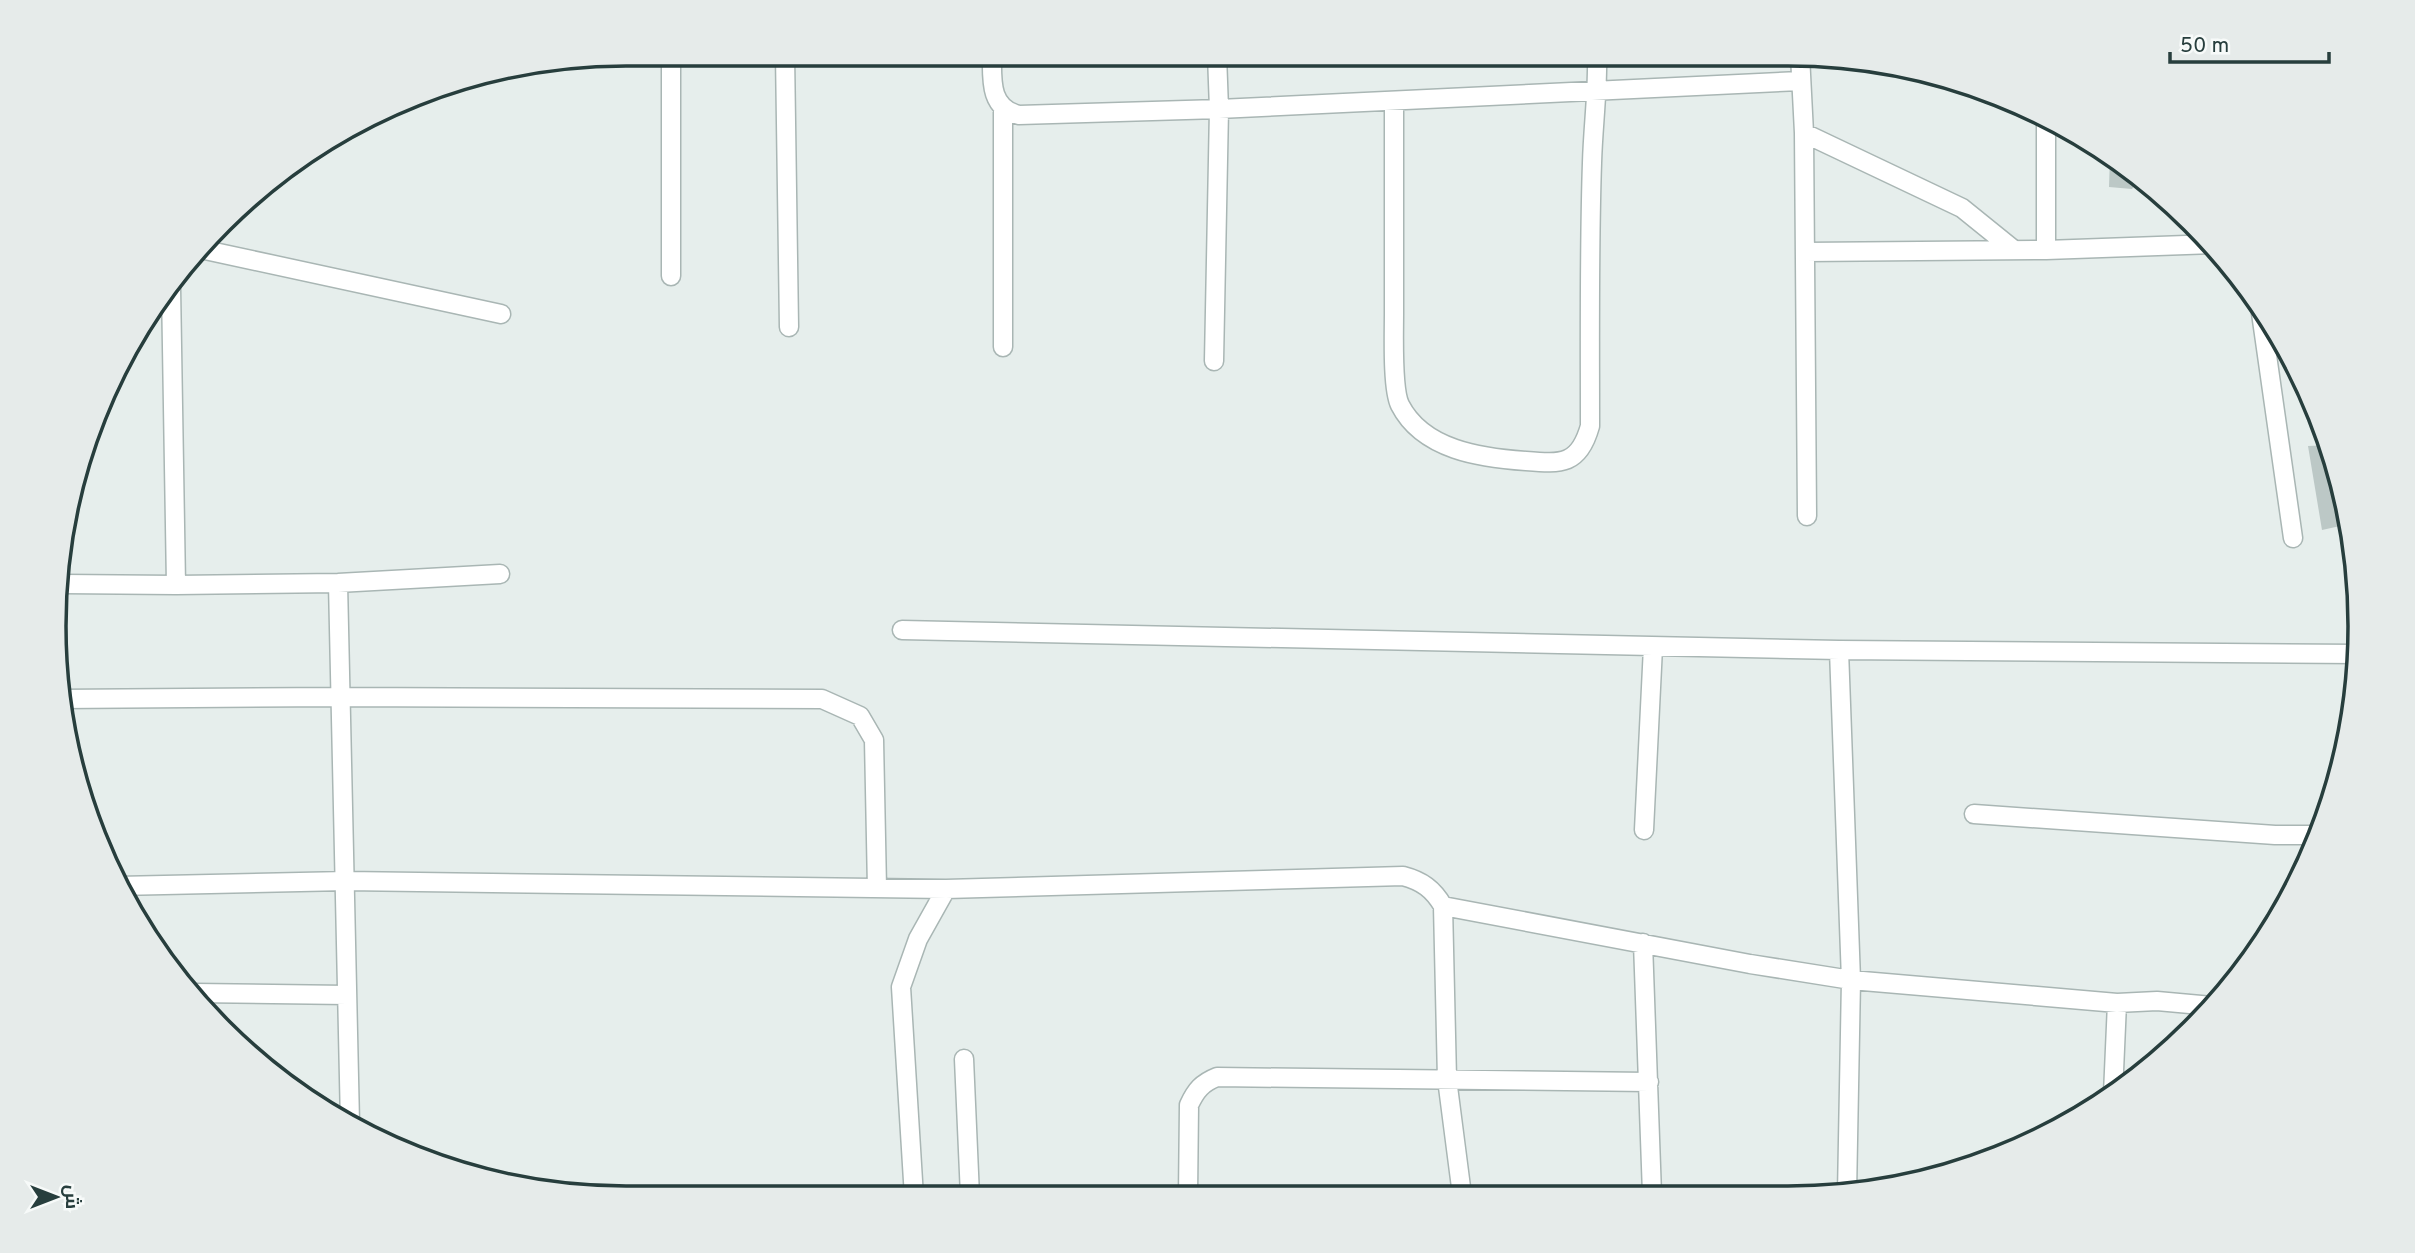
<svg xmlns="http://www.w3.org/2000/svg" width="2415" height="1253" font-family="Overpass,Cairo,sans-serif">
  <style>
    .building { fill: #bcc8c6 }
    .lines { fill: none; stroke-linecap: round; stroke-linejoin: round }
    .minor-casing { stroke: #a9b6b4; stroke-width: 21 }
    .minor { stroke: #fff; stroke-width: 18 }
    .rim { fill: none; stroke: #273e3d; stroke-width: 3.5 }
  </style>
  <rect width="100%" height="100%" fill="#e6eeec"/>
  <path class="building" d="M2110,156L2137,172L2146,181H2138L2132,189L2109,187Z
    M2331,445L2349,524L2322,530L2308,446Z"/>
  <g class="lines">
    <g class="minor-casing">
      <path id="minor" d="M671,54V276
        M785,54L789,327
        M992,55C992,79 989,108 1019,115L1219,109L1800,81
        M1800,55L1804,133L1807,516
        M1394,101C1394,172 1394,243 1394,314C1394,334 1392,389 1400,405C1423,450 1481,458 1526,461C1562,464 1579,465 1590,426C1590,338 1589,250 1592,163C1593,126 1598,91 1597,55
        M1003,107V347
        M2046,116V250
        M1804,133L1962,208L2014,250
        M205,250L501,314
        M1805,252L2046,250L2214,244
        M171,287L176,585L338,583L500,574
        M2260,306L2293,538
        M1214,361L1219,109L1217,55
        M338,583L350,1123
        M63,584L176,585
        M902,630L1839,650L2359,654
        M1839,650L1851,980L1847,1194
        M59,699L340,697L822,699L860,716L874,740L877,888
        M1974,814L2275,835H2318
        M1644,830L1653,647
        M118,886L346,881L946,889L1403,876C1422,881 1433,889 1443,906L1447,1079L1462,1195
        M1443,906L1750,964L1851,980L2117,1003L2157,1001L2212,1006
        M1643,943L1652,1194
        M194,993L347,995
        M964,1059L970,1196
        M2113,1094L2117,1003
        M1188,1196L1189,1105C1196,1090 1202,1083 1217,1077L1649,1082
        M914,1197L901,987L918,939L946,889"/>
    </g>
    <use href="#minor" class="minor"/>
  </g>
  <path d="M0 0H2415V1253H0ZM626 66H1788A560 560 0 0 1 2348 626V626A560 560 0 0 1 1788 1186H626A560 560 0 0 1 66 626V626A560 560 0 0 1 626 66Z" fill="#e6ebea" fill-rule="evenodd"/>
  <path class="rim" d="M626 66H1788A560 560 0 0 1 2348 626V626A560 560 0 0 1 1788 1186H626A560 560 0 0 1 66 626V626A560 560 0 0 1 626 66Z"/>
  <g transform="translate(56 1197) rotate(90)" stroke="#f7faf9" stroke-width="5" paint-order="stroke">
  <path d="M0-5L12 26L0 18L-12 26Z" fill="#273e3d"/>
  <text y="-10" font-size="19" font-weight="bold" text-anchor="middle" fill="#273e3d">ش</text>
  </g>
  <path d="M2170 52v10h159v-10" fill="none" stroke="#273e3d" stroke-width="3.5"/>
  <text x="2180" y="52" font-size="21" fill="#273e3d" stroke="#f7faf9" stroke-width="5" paint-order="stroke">50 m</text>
</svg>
